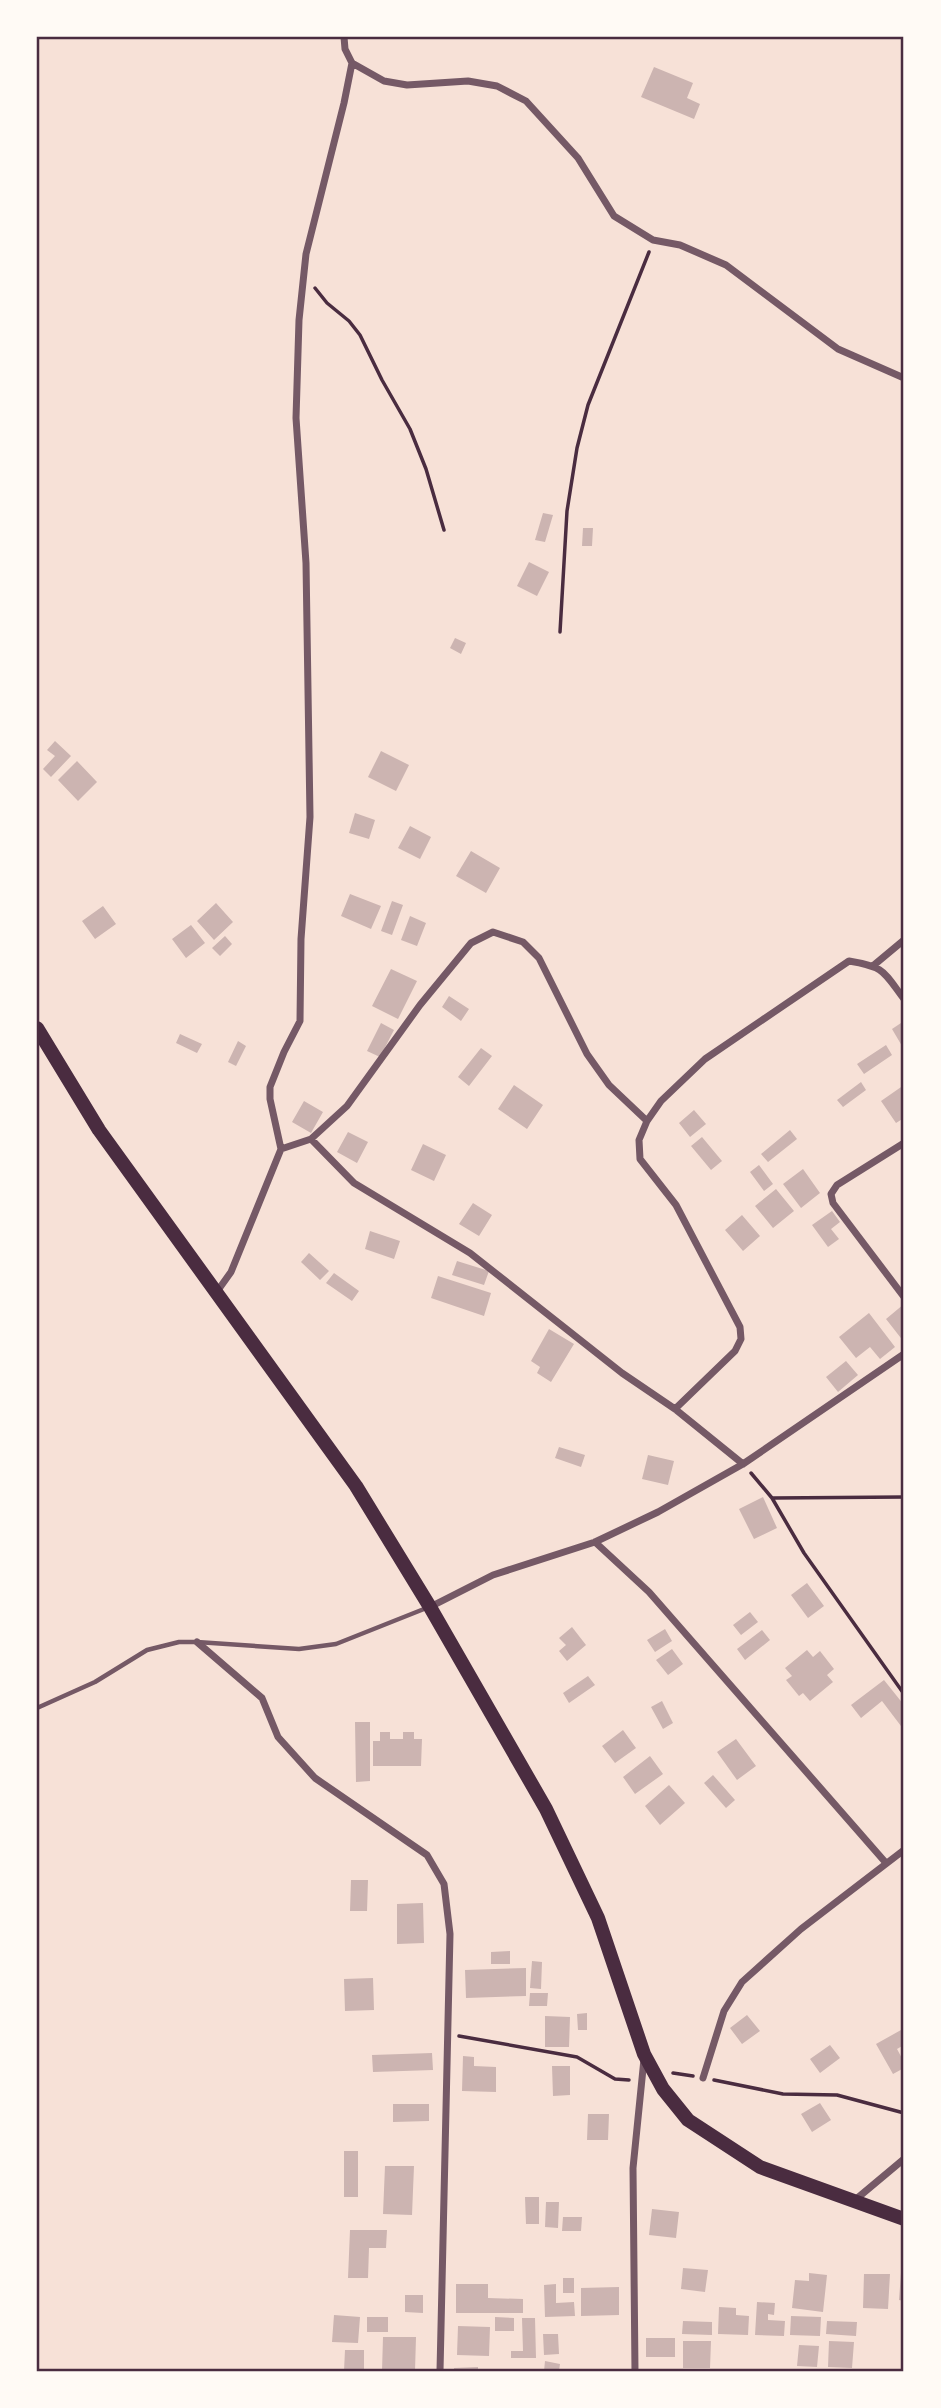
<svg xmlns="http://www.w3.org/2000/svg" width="941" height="2408" font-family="Overpass,sans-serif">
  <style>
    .building { fill: #ccb4b1 }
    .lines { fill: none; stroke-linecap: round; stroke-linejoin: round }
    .path { stroke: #4a2c40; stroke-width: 3.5 }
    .service { stroke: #755966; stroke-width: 4.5 }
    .minor { stroke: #755966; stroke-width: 7 }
    .secondary { stroke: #4a2c40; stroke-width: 14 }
    .neatline { fill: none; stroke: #4a2c40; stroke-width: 2.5 }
  </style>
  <rect width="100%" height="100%" fill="#f7e1d7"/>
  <path class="building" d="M654,67L693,83L687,98L700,104L694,119L641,97Z
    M543,513L553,515L545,542L535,540Z
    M583,528H593L592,546H582Z
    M529,562L549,572L537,596L517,586Z
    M455,638L466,643L461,654L450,648Z
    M55,741L71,756L51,777L43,769L55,756L47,750Z
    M381,751L409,765L396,791L368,777Z
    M77,761L97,782L78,801L58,780Z
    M355,813L375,820L369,839L349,833Z
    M410,826L431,837L420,859L398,848Z
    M471,851L500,868L486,893L456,876Z
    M350,894L381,906L371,929L341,916Z
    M392,901L403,905L392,935L381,931Z
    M216,903L233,922L214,940L197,921Z
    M103,906L116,924L95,939L82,921Z
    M410,916L426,923L417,946L401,940Z
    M191,925L205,943L186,958L172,939Z
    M225,936L232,944L220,956L212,948Z
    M391,969L417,981L398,1019L372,1006Z
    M449,996L469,1009L461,1021L442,1007Z
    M904,1021V1044L902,1046L892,1029Z
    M381,1023L394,1030L380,1057L367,1051Z
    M180,1034L202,1044L197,1053L176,1043Z
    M238,1041L246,1046L236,1066L228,1062Z
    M886,1045L892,1055L864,1074L857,1064Z
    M481,1048L492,1056L469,1086L458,1077Z
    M861,1082L866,1090L843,1107L837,1100Z
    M514,1085L543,1105L527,1129L498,1109Z
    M904,1085V1118L896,1123L881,1101Z
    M304,1101L323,1112L311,1133L292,1122Z
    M694,1110L706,1124L690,1137L679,1123Z
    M790,1130L797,1139L768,1162L761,1154Z
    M348,1132L368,1142L357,1163L337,1152Z
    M702,1137L722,1161L711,1170L691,1146Z
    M423,1144L446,1155L434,1181L411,1170Z
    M759,1165L773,1184L764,1191L750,1172Z
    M803,1169L820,1193L801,1208L783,1184Z
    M776,1189L794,1211L773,1228L755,1206Z
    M473,1203L492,1215L479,1236L459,1224Z
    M832,1211L840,1222L831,1229L839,1239L828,1247L812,1225Z
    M742,1215L760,1236L743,1251L725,1230Z
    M370,1231L400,1241L394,1259L365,1249Z
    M309,1253L329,1271L320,1280L301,1262Z
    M457,1261L489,1271L484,1285L452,1275Z
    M334,1273L359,1291L352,1301L326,1283Z
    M438,1276L491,1293L484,1316L431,1298Z
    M904,1304V1342L886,1319Z
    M869,1313L895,1347L880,1359L870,1347L856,1358L839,1337Z
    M549,1329L574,1344L551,1382L537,1373L540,1367L531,1361Z
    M846,1361L858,1375L838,1392L826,1377Z
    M559,1447L585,1455L581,1467L555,1458Z
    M648,1455L674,1461L668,1485L642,1479Z
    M763,1497L777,1528L754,1539L739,1509Z
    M807,1583L824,1606L808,1618L791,1595Z
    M750,1612L758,1622L741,1635L733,1625Z
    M572,1627L586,1645L567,1661L559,1651L566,1645L559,1638Z
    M665,1629L672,1641L655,1652L647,1640Z
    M762,1630L770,1640L745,1660L737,1649Z
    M672,1649L683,1664L668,1675L656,1660Z
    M807,1650L813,1657L820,1651L834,1669L827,1675L833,1682L810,1701L803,1693L799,1696L786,1680L792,1676L785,1668Z
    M588,1676L595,1685L569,1703L563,1693Z
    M884,1680L904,1705V1730L882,1701L861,1718L851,1705Z
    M662,1701L673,1723L663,1729L651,1707Z
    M355,1722H370V1781L356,1782Z
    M623,1730L636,1748L615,1763L602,1746Z
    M380,1732H390V1739H403V1732H414V1739H422L421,1766H373V1741H380Z
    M736,1739L756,1766L737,1780L717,1752Z
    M650,1756L663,1774L635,1794L623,1777Z
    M713,1775L735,1800L726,1808L704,1783Z
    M669,1785L685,1803L660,1825L645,1806Z
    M351,1880H368L367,1911H350Z
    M423,1903L424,1943L397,1944V1904Z
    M510,1951V1964H491V1952Z
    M532,1961L542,1962L541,1989L530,1988Z
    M526,1968V1996L466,1998L465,1970Z
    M373,1978L374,2010L345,2011L344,1979Z
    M530,1993H548L547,2006H529Z
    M587,2013V2030H578L577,2014Z
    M747,2015L760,2031L742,2044L730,2028Z
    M545,2016L570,2017L569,2047H545Z
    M901,2030L904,2035V2045L897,2049L904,2062V2068L893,2074L876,2044Z
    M830,2045L840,2058L820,2073L810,2059Z
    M432,2053L433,2070L373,2072L372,2055Z
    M463,2056L474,2057V2066L496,2067V2092L462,2091Z
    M552,2066H570V2095L553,2096Z
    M820,2103L831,2120L812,2132L801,2114Z
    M393,2104H429V2121L393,2122Z
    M588,2114H609L608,2140H587Z
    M344,2151H358V2197H344Z
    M385,2166H414L412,2215L383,2214Z
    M525,2197H539V2224H526Z
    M546,2202H559L558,2228L545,2227Z
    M652,2209L679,2212L676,2238L649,2235Z
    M563,2217H582L581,2231H562Z
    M350,2230H387L386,2248H369L368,2278H348Z
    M683,2268L708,2270L705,2292L681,2289Z
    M809,2273L827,2275L823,2312L792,2308L795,2280L809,2281Z
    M901,2273H904V2301L899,2300Z
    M864,2274H890L888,2309L863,2308Z
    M563,2278H574V2293H563Z
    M456,2284H488V2298L523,2299V2313H456Z
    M556,2284V2303L574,2302L575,2316L545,2317L544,2285Z
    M619,2287V2315L581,2316V2288Z
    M405,2295H423V2313L405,2312Z
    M757,2302L775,2303L774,2315L768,2314V2320L785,2321L784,2336L755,2335Z
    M719,2307L736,2308V2315L749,2316L748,2335L718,2334Z
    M334,2315L360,2317L358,2343L332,2342Z
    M791,2316L821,2317L820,2336L790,2335Z
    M367,2317H388V2332H367Z
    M495,2317L514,2318V2331H495Z
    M522,2318H535L536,2358H511V2351H523Z
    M683,2321L712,2322V2335L682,2334Z
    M827,2321L857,2322L856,2336L826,2334Z
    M458,2326L490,2327L489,2356L457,2355Z
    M543,2334H558L559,2354L544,2355Z
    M383,2337H416L415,2371H382Z
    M646,2338H675V2357H646Z
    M683,2341H711L710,2368H683Z
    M829,2341L854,2342L852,2368L828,2367Z
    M799,2345L819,2346L817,2367L797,2366Z
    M345,2350H364V2371H344Z
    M545,2361L560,2364L559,2371H544Z
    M478,2367V2371H454V2368Z"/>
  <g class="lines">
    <path class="path" d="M315,288L327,303L349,321L360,335L382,380L410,429L426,469L444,530
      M560,632L567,511L577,448L588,405L649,252
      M751,1473L772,1498L804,1553L904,1694
      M773,1498L904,1497
      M459,2036L577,2057L615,2079L629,2080
      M673,2073L693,2076
      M714,2080L783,2094L837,2095L904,2113"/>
    <path class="service" d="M37,1708L95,1682L147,1650L179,1642H197L299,1649L336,1644L429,1607"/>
    <path class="minor" d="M344,37L345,49L352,63L384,81L407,85L468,81L497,86L526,101L578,158L614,216L653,240L680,245L726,265L838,349L904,378
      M874,965L904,940
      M311,1139L354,1183L470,1253L622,1373L675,1409L743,1464
      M904,1143L837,1185L831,1194L833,1203L904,1297
      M281,1149L270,1099V1087L284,1052L300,1021L301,939L310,817L306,563L296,418L299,320L306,254L344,103L352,63
      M216,1293L231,1272L281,1149L311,1139L347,1106L420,1005L471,943L493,932L523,942L539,958L587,1054L609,1085L647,1121
      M675,1409L735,1351L741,1339L740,1327L676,1205L640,1159L639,1140L647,1121L661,1101L705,1059L849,961C885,967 883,971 904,999
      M595,1542L649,1592L886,1863
      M430,1607L493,1575L595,1542L658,1512L743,1464L904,1354
      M197,1642L262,1698L278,1737L315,1778L427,1855L444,1884L450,1934L440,2371
      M703,2078L724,2011L742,1982L801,1929L904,1850
      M855,2200L904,2159
      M635,2371L633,2168L644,2059"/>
    <path class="secondary" d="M37,1028L99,1130L356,1486L430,1607L546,1809L598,1918L644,2054L663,2089L688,2120L760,2167L904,2219"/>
  </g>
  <rect width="941" height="2408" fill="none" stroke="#fffaf5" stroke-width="77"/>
  <rect x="38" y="38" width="864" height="2332" class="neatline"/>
</svg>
